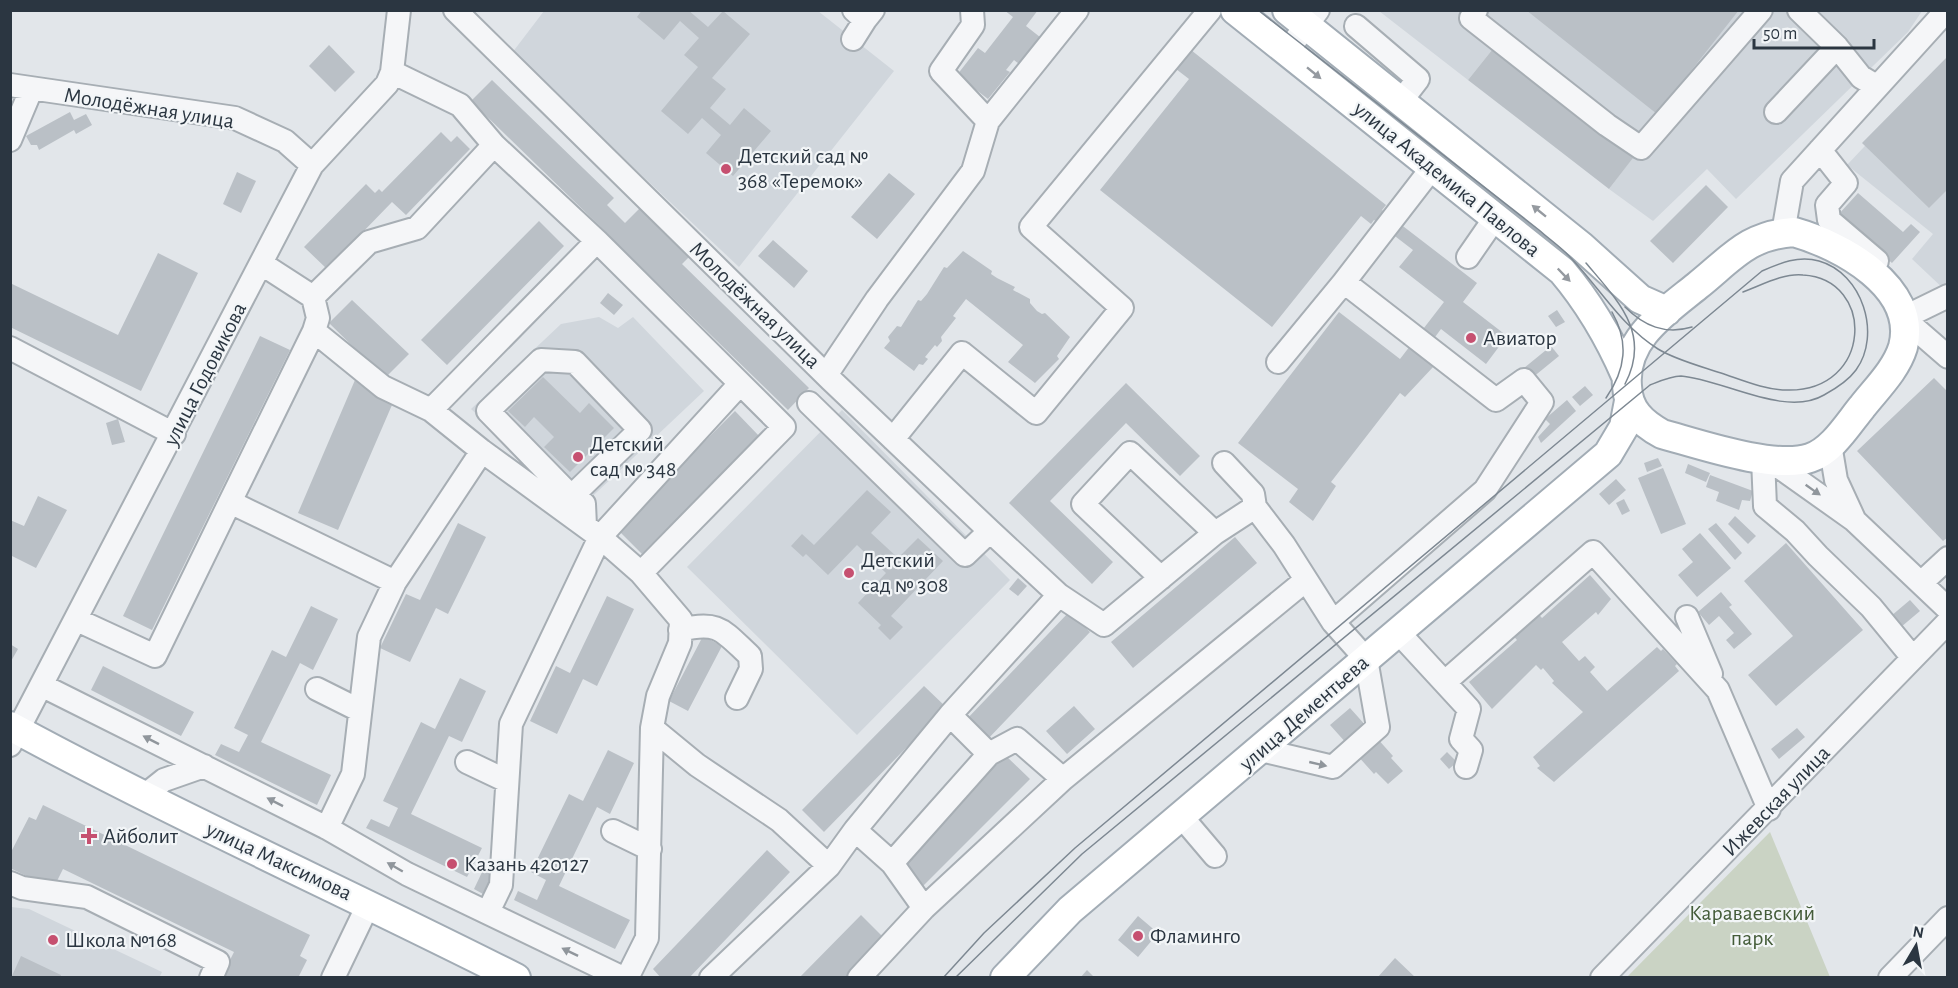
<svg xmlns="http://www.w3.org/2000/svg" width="1958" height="988" font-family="'Alegreya Sans',sans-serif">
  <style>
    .built { fill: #d0d6dc }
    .green { fill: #cad3c4 }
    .building { fill: #bac0c6 }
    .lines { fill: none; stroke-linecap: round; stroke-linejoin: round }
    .minor-casing { stroke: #a7aeb4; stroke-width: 26 }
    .major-casing { stroke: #a2acb5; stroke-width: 32 }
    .minor { stroke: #f5f6f8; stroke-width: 22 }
    .major { stroke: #fff; stroke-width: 28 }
    .tram { stroke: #7d8892; stroke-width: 1.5 }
    .oneway { fill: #959aa0 }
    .oneway2 { fill: #90969c }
    .poi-dot { fill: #c65070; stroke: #f2f5f7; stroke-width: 2 }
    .labels { text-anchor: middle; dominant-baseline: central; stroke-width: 4.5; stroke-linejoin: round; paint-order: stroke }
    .street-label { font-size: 22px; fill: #2b3641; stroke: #f2f5f7 }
    .poi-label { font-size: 22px; fill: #2b3641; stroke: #f2f5f7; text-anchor: start }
    .park-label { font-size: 22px; fill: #445c39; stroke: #f2f5f7 }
  </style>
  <rect width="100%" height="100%" fill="#e2e6ea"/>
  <path class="built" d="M544,11H818L894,71L739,267L512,53Z
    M1379,11H1922L1908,32L1736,199L1707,169L1653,221L1609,189L1632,159L1492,50L1468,80Z
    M1947,59V292L1912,259L1933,234L1847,165Z
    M599,317L618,328L633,317L704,391L579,509L471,409L561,324Z
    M842,410L1010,580L857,735L687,567Z
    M11,907L29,909L162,972L159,978H11Z"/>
  <path class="green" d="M1770,832L1830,977H1627Z"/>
  <path class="building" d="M642,10H688L708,27L723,11L750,34L712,78L726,89L710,108L730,125L744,108L771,131L733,176L706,153L721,135L702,118L688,134L661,111L698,67L684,55L699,38L680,21L664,40L637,17Z
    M1004,10H1038L1026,26L1045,41L1024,68L1014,60L1006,70L1010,72L988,99L957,75L978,48L985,53L1013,17Z
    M1526,10H1739L1657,114Z
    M329,45L355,72L335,92L309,66Z
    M1191,50L1386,205L1382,210L1477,283L1463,302L1507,336L1486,364L1441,329L1421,356L1434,366L1405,397L1400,393L1331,482L1336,486L1313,521L1289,502L1298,489L1238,443L1339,312L1400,359L1444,302L1399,267L1413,250L1374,220L1371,224L1361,216L1272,327L1100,190L1189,79L1176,69Z
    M1492,50L1633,158L1609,189L1468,80Z
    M1948,56V189L1929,208L1862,143Z
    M492,80L614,198L607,205L625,223L642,206L692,254L682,264L809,388L788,410L644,270L641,274L607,240L610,236L471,101Z
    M70,112L74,120L86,114L92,125L76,134L74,130L39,150L37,145H31L26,136Z
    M441,132L451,142L457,136L470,149L406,215L392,202L327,269L304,247L366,184L375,193L379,189L382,192Z
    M237,172L256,181L241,213L223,204Z
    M889,173L915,194L877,239L851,217Z
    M1706,185L1728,207L1673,263L1650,241Z
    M1858,193L1903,232L1911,224L1920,232L1892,263L1838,215Z
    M539,221L564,246L447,365L421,340Z
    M773,240L808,271L794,288L758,256Z
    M963,251L992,271L991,274L997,278L1015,287L1013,290L1030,299V303L1037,311L1042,314L1045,313L1070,337L1057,356L1059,359L1035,383L1008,362L1023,345L966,299L953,316L956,318L941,337L942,341L937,347L935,345L925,357L928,359L923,365L919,364L914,371L884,348L890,341L888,337L897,326L901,327L918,300L921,301L927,294L944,267L947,268Z
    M158,253L198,273L141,391L10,327V283L118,335Z
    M608,293L623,305L614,315L600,303Z
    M352,300L409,354L385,378L329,323Z
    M1557,310L1565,322L1556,327L1548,316Z
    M260,336L290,350L152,630L123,616Z
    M1551,346L1559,356L1532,378L1524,368Z
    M543,377L580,413L589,403L614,428L570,472L544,447L554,437L534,417L525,427L508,411Z
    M1934,378L1948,392V537L1943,541L1857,451Z
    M355,380L395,398L338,530L298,513Z
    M1126,383L1200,456L1180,476L1126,423L1050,501L1113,562L1092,584L1009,503Z
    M1585,386L1593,395L1580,406L1572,397Z
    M1567,400L1576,411L1541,443L1538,437L1550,424L1545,419Z
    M735,411L760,437L642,554L617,529Z
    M118,419L125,442L112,445L106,423Z
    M1658,458L1662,466L1647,472L1644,463Z
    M1688,464L1710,473L1706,482L1685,473Z
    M1663,468L1686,524L1661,534L1638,478Z
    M1710,475L1753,491L1750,501L1742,500L1739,510L1716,501L1719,492L1706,487Z
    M1616,479L1626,490L1609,505L1599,494Z
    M867,490L891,512L871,533L898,558L918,538L943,561L891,616L903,627L890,640L878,628L881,625L858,603L886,573L857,545L828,575L806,554L803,557L791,546L802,534L814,545Z
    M38,496L67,510L36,568L10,555V520L24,526Z
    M1624,499L1630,511L1622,515L1616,503Z
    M1735,516L1756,536L1748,544L1728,524Z
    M458,523L486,537L448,614L436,608L410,662L380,648L406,594L420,600Z
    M1716,523L1742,553L1735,560L1708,529Z
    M1700,533L1731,568L1697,597L1678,575L1693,562L1682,549Z
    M1235,537L1257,563L1133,668L1111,642Z
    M1786,543L1863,630L1776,706L1748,675L1793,636L1744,581Z
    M1590,575L1611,599L1598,615L1596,612L1562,642L1579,661L1585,656L1595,667L1590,672L1607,691L1657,647L1661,651L1663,649L1677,664L1675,666L1679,671L1554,782L1537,768L1540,766L1533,757L1583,712L1552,683L1554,681L1543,668L1541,670L1536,665L1492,709L1469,682L1517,640L1510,632L1535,610L1542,618Z
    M1018,578L1027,586L1018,596L1009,589Z
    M1721,592L1732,605L1729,607L1752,634L1734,649L1726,640L1734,633L1719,616L1709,625L1698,612Z
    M607,596L634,609L597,686L583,679L557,734L530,721L556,666L570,673Z
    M1910,600L1920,611L1901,627L1891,616Z
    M311,606L338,619L313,670L300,663L261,742L331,775L317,805L215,755L221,744L239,752L248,735L234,728L272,650L286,657Z
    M1069,612L1090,632L986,741L965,721Z
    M703,636L722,646L688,711L669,701Z
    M10,644L18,649L10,663Z
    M103,666L194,712L181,736L91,690Z
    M460,678L486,691L462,742L449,736L411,814L482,848L467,877L366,828L371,819L389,827L398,808L383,801L421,722L435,729Z
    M924,686L946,707L824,832L802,810Z
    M1074,706L1095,729L1067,754L1046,731Z
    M1350,708L1393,756L1391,758L1403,771L1388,784L1376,772L1374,774L1330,725Z
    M1797,728L1805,737L1779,759L1771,749Z
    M608,750L634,763L610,814L597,807L559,886L630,920L615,949L514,900L518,891L537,900L546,880L531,872L569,794L583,801Z
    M1447,752L1457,762L1449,769L1440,759Z
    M1005,755L1030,779L921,888L896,864Z
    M43,805L310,935L300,956L307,960L298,978H225L222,976L234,952L63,869L53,889L10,868V854L29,817L36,820Z
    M767,850L790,872L689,978H661L653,969Z
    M484,868L494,872L483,894L474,889Z
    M861,915L887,941L852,978H799Z
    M1138,916L1158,933L1138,957L1118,940Z
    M21,956L61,975L60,978H11Z
    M1395,958L1416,978H1377Z
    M1087,970L1095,978H1080Z"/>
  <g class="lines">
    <g class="minor-casing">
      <path id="minor" d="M455,10L831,380L990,531L1059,595L1104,625L1215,533L1255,507L1284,545L1333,622L1366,659L1378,727L1333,767L1261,750
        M854,10L865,20L873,10
        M972,10L973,25L941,71L988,121
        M1476,10L1471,18L1607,125L1641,148L1761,10
        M1799,10L1837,47L1861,77L1876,86
        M1356,26L1418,79L1401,101
        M853,39L865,20
        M1287,51L1318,10
        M392,72L460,105L494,145L597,241L784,427L641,573
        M10,85L235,118L285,141L312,165
        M1776,112L1837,47
        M10,140L31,90
        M1820,150L1846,183L1827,205L1829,220L1877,261
        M1783,233L1792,181L1947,10
        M1468,257L1495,218
        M262,264L313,297L318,318L314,331L383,387L431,410L482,451L600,537L641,573L681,620L680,643L658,696L652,728L647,938L627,978
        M1948,296L1903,318L1948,357
        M313,297L369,242L417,228L494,145
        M314,331L230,502L395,582
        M10,348L174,434
        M1278,362L1344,282
        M826,375L877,299L973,171L988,121L1077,10
        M809,403L965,555L990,531
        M431,410L597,241
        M893,439L962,353L1036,413L1122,308L1031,227L1210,10
        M1830,444L1836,480L1854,519
        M1763,459L1765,506L1795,531L1818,556L1871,607L1913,658
        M1771,461L1854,520L1948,609
        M1224,463L1253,494L1255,507
        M574,494L640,430L575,362L541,360L488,411L564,489L584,504L585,526
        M1161,578L1083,504L1130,453L1215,533
        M1921,583L1948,558
        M1687,617L1711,674
        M77,620L155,656L230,502
        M1333,622L1485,490L1542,402L1524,380L1496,400L1344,282L1432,168
        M680,630C719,620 723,631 750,656L751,669L737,698
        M1398,632L1469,709L1461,739L1471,750L1466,767
        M1445,682L1593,552L1718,690L1769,809
        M43,686L327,828L407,874L623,978
        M317,689L359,710
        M950,715L989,754
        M652,728L697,765L779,820L829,866
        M10,745L312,165L387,84L392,72L399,10
        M467,762L507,781
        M144,796L164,780L204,766
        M1181,816L1215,856
        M327,828L353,774L369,637L395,582L482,451
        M855,830L950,715L1059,595
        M613,831L650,849
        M892,863L989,754L1017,739L1063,779
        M10,883L22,888L87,897L218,962L211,978
        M488,912L501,885L511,724L600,537L739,385
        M333,978L369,903
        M711,978L829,866L855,830L892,863L924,908
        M859,978L924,908L1063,779L1306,580
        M1602,978L1948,622
        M1890,978L1948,918"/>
    </g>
    <g class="major-casing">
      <path id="major" d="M1235,10L1562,271C1590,304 1609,337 1626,376
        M1287,10L1581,246L1640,299L1667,311
        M1794,232C1840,245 1919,287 1903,347C1896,370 1876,389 1862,407C1848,424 1832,451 1810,458C1774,470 1699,444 1662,434C1642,423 1628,410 1627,386C1623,339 1665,312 1697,286C1731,259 1747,235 1794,232Z
        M10,726C176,816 348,893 516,978
        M1005,978L1070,910L1608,454L1624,427L1629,401"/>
    </g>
    <use href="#minor" class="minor"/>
    <use href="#major" class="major"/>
    <path class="tram" d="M1258,10L1539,230C1549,239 1561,247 1570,257C1599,287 1621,326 1658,349C1676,360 1700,366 1721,373C1742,380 1765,390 1787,390C1873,392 1876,279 1803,275C1783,273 1762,285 1743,292
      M1586,263C1617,300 1652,333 1625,384
      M1625,307C1644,326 1665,335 1692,327
      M1606,398C1626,369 1629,342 1612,312
      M943,978L984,933L1075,848L1762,271C1780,263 1799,255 1819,261C1862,273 1882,334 1856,370C1848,381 1835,389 1824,395C1785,418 1722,379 1681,376C1671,376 1660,381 1650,385L1082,854L955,978"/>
  </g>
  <defs><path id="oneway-solid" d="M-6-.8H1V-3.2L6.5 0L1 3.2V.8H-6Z" transform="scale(1.5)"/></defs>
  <g class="oneway">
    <use href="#oneway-solid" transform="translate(1314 73) rotate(39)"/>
    <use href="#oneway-solid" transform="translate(1539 211) rotate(-141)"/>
    <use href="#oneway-solid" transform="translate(1564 275) rotate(46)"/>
  </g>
  <g class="oneway2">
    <use href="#oneway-solid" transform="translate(1813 490) rotate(35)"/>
    <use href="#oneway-solid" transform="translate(151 740) rotate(-153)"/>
    <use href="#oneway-solid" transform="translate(1318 764) rotate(13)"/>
    <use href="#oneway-solid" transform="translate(275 802) rotate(-153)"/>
    <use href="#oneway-solid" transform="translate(395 867) rotate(-150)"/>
    <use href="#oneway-solid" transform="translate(570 952) rotate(-154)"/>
  </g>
  <g class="poi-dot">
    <circle cx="726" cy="169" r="6"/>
    <circle cx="1471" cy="338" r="6"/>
    <circle cx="578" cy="457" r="6"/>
    <circle cx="849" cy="573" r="6"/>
    <path d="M86 827h6v6h6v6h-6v6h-6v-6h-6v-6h6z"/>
    <circle cx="452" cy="864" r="6"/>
    <circle cx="1138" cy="936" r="6"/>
    <circle cx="53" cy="940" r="6"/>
  </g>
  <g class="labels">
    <g class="street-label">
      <text transform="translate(149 108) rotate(9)">Молодёжная улица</text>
      <text transform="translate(1447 179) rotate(39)">улица Академика Павлова</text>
      <text transform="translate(755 305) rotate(44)">Молодёжная улица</text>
      <text transform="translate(205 374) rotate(-63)">улица Годовикова</text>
      <text transform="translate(1304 713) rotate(-41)">улица Дементьева</text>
      <text transform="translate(1776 801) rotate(-46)">Ижевская улица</text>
      <text transform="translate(279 861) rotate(25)">улица Максимова</text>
    </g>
    <g class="poi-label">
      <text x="738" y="156">Детский сад №<tspan x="738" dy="25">368 «Теремок»</tspan></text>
      <text x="1483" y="338">Авиатор</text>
      <text x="590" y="444">Детский<tspan x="590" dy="25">сад № 348</tspan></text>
      <text x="861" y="560">Детский<tspan x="861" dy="25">сад № 308</tspan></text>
      <text x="103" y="836">Айболит</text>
      <text x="464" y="864">Казань 420127</text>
      <text x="1150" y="936">Фламинго</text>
      <text x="65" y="940">Школа №168</text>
    </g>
    <g class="park-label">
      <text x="1752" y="913">Караваевский<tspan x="1752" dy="25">парк</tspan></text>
    </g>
  </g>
  <rect width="1958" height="988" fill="none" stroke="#2b3641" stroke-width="24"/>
  <g transform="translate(1916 946) rotate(10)" stroke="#f2f5f7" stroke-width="4.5" paint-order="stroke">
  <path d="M0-4.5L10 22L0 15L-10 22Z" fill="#2b3641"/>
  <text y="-9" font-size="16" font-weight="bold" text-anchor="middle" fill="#2b3641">N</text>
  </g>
  <path d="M1754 39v9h120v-9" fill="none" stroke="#2b3641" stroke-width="3"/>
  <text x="1763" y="39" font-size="18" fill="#2b3641" stroke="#f2f5f7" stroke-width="4.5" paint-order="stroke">50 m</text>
</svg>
